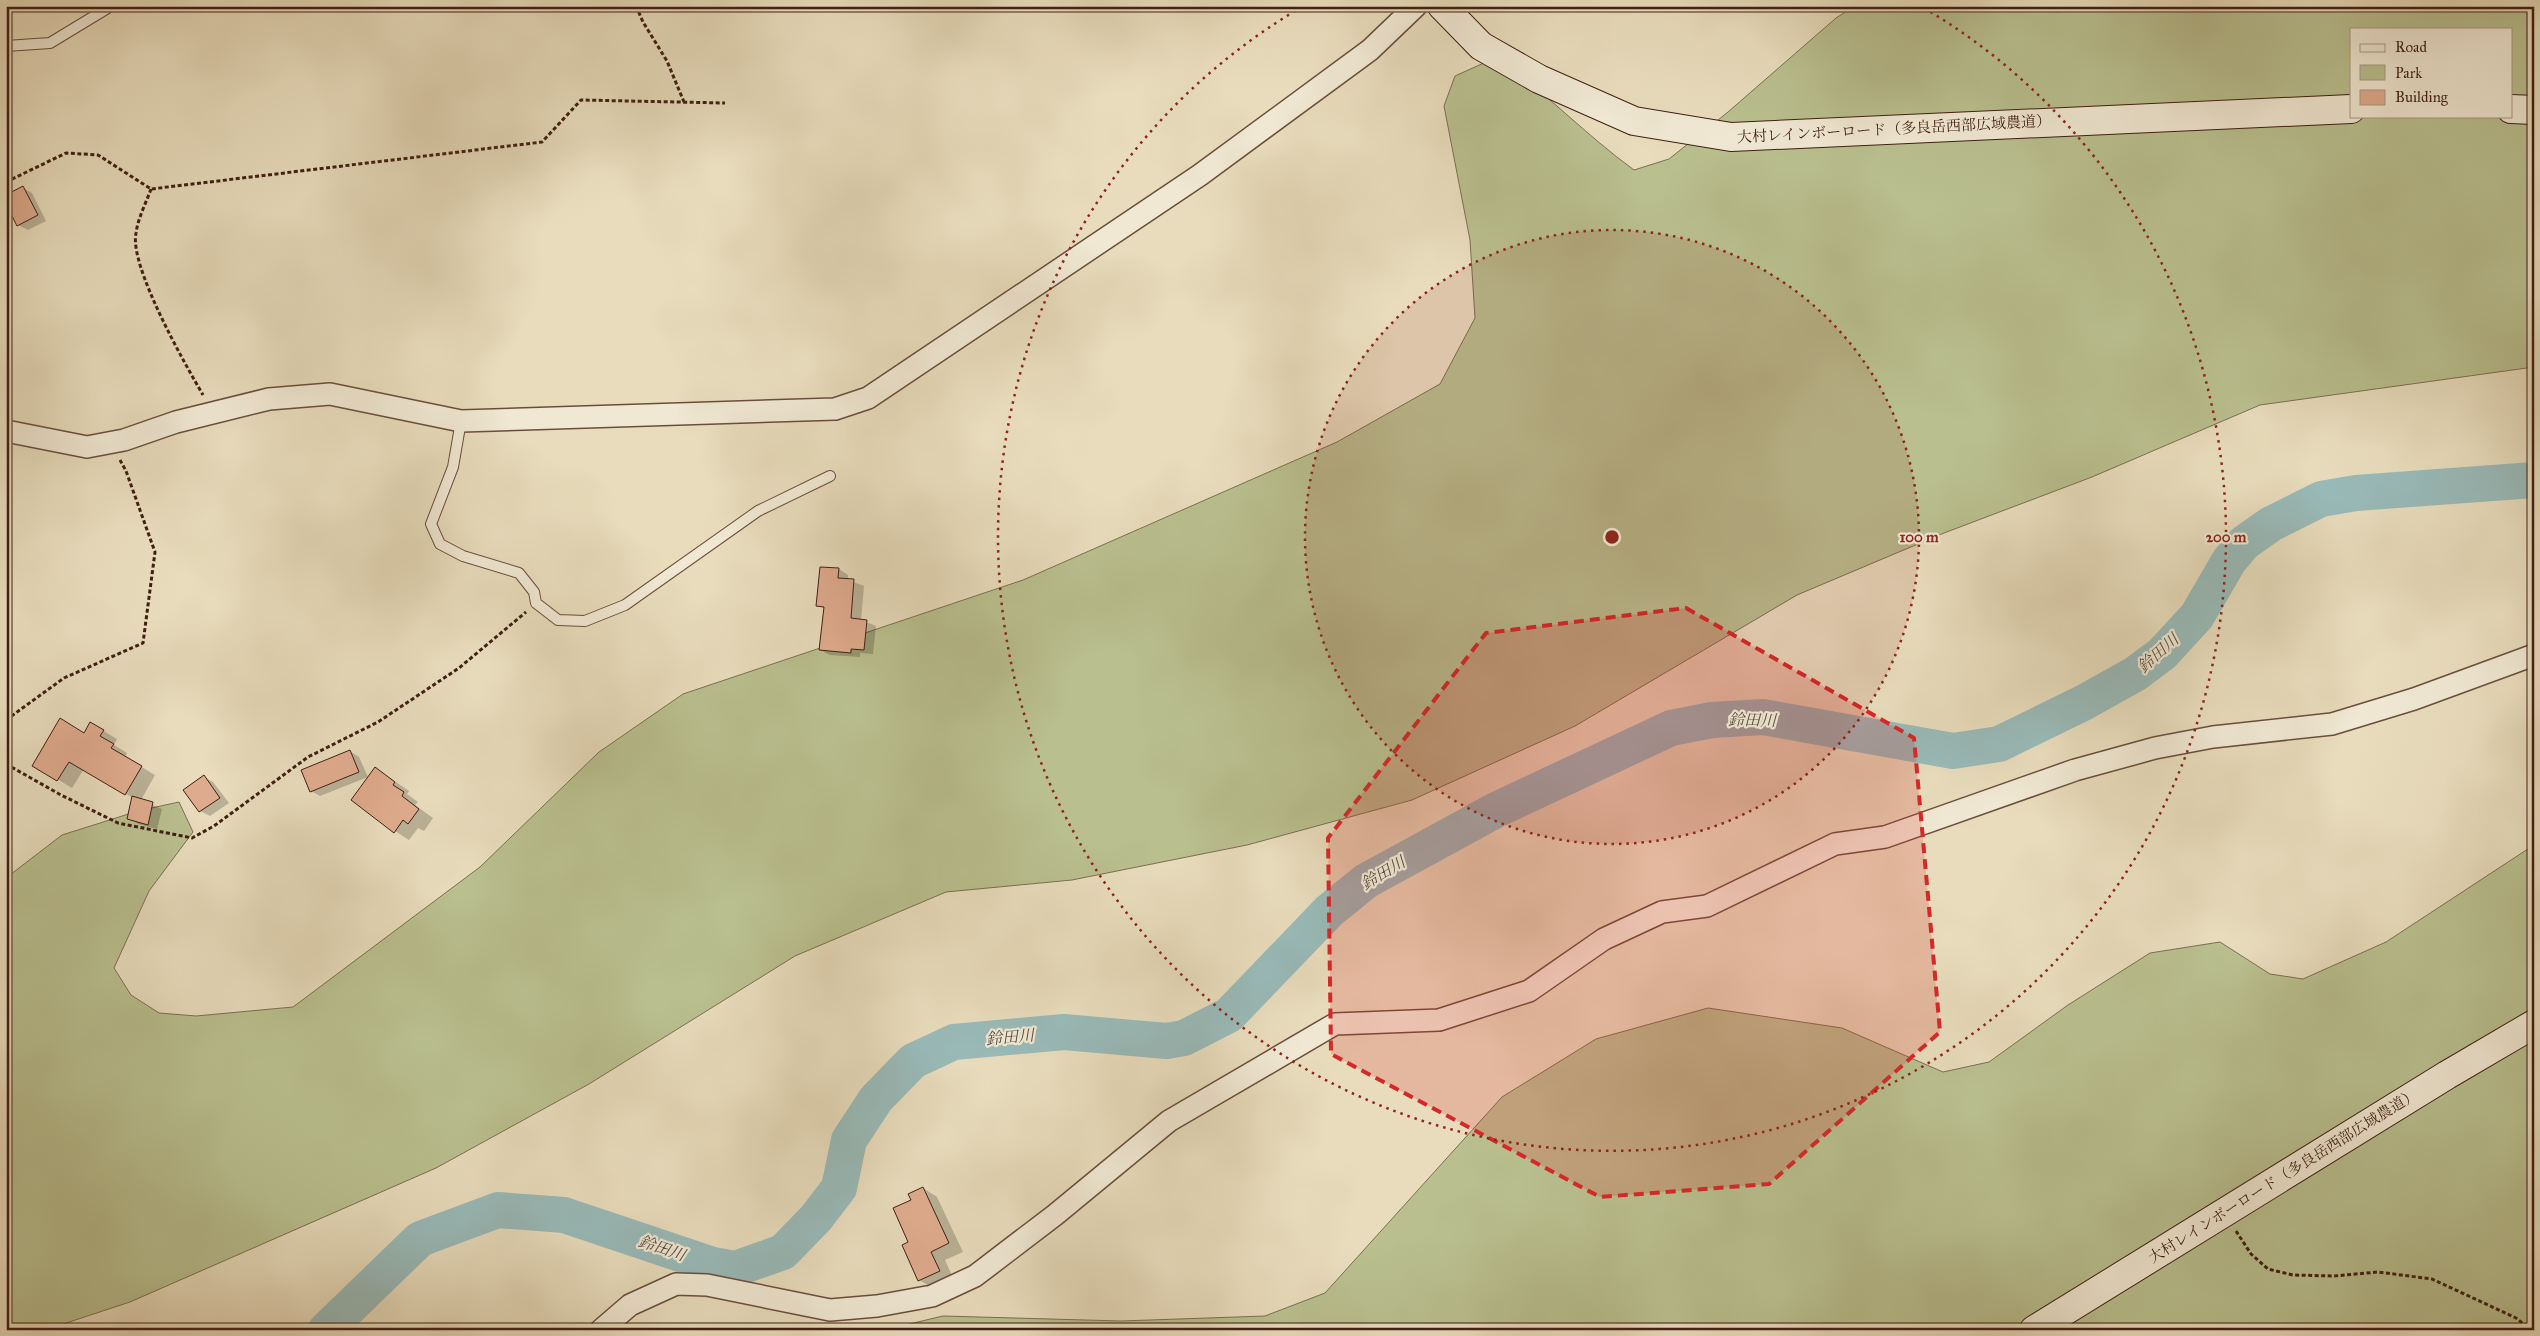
<svg xmlns="http://www.w3.org/2000/svg" width="2540" height="1336" font-family="'IM FELL Great Primer','Noto Serif JP',serif">
  <style>
    .green { fill: #b9bf8f; stroke: #7c6f51; fill-rule: evenodd }
    .shadow { fill: #0003 }
    .lines { fill: none; stroke-linecap: round; stroke-linejoin: round }
    .river { stroke: #99bab8; stroke-width: 36 }
    .building { fill: #dfab8e; stroke: #401f13 }
    .lane-casing { stroke: #6a4e3d; stroke-width: 12 }
    .street-casing { stroke: #6a4e3d; stroke-width: 24 }
    .secondary-casing { stroke: #401f13; stroke-width: 30 }
    .path { stroke: #401f13; stroke-width: 3; stroke-dasharray: 4 2.5; stroke-linecap: butt }
    .lane { stroke: #f0e8d3; stroke-width: 10 }
    .street { stroke: #f0e8d3; stroke-width: 21 }
    .secondary { stroke: #f0e8d3; stroke-width: 28 }
    .marked { fill: #d62828; fill-opacity: 0.2; stroke: #d62828; stroke-width: 4; stroke-dasharray: 10 6; stroke-linejoin: round }
    .ring { fill: none; stroke: #8f2418; stroke-width: 2.5; stroke-dasharray: 2.5 5 }
    .labels { text-anchor: middle; dominant-baseline: central; stroke-width: 4.5; stroke-linejoin: round; paint-order: stroke }
    .street-label { font-size: 15px; fill: #401f13; stroke: #f0e8d3 }
    .water-label { font-size: 16px; font-style: italic; fill: #5b4e45; stroke: #f0e8d3 }
    .centre { fill: #8f2418; stroke: #f0e8d3; stroke-width: 2.5 }
    .ring-label { font-size: 15px; text-anchor: middle; font-weight: bold; fill: #8f2418; stroke: #f0e8d3; stroke-width: 4.5; stroke-linejoin: round; paint-order: stroke }
  </style>
  <rect width="100%" height="100%" fill="#e8dcbc"/>
  <filter id="stains"><feTurbulence type="fractalNoise" baseFrequency=".004" numOctaves="4"/><feColorMatrix values="0 0 0 0 .2 0 0 0 0 .09 0 0 0 0 .02 0 0 0 .5 -.17"/></filter>
  <radialGradient id="worn" r=".72"><stop offset=".6" stop-color="#630" stop-opacity="0"/><stop offset="1" stop-color="#630" stop-opacity=".3"/></radialGradient>
  <path class="green" d="M1855,6H1986L2059,12L2086,6H2534V367L2260,405L2092,477L1944,533L1797,595L1575,726L1412,800L1247,845L1072,880L946,892L795,956L589,1084L436,1168L130,1302L45,1330H6V878L62,835L138,811L179,802L193,832L149,891L114,968L131,995L159,1013L196,1016L293,1007L480,867L599,752L683,694L1023,580L1337,442L1440,384L1475,318L1470,240L1444,106L1455,76L1497,57C1545,92 1586,135 1634,170L1669,159L1728,112L1836,18ZM2351,29H2511V116H2351Z
    M2534,845V1330H884L943,1316L1121,1321L1265,1316L1325,1293L1502,1097L1596,1039L1708,1008L1842,1028L1943,1072L1989,1062L2068,1005L2150,953L2220,942L2270,974L2303,979L2386,942Z"/>
  <path class="shadow" d="M23,188L32,193L46,221L28,230L18,225Z
    M839,569L848,575V580L864,586L861,620L876,626L873,654L860,653V657L830,655L820,650L825,609L818,605Z
    M90,723L117,739L114,745L127,753L125,757L155,775L141,800L162,809L157,829L138,824L128,818L133,798L84,769L72,788L34,765L84,734Z
    M350,751L359,757L368,777L320,796L311,791Z
    M375,768L409,791L407,794L418,802L415,805L433,818L424,831L418,828L409,840L395,831Z
    M204,777L213,782L229,803L210,816L200,811Z
    M923,1188L937,1197L963,1252L945,1260L954,1280L934,1289L919,1280L910,1242L913,1200Z"/>
  <g class="lines">
    <path class="river" d="M326,1330L420,1239L498,1210L564,1215L713,1265L735,1269L783,1252L816,1218L839,1188L849,1140L876,1099L913,1061L954,1042L1064,1032L1167,1041L1184,1038L1229,1015L1329,911L1366,881L1496,810L1671,728L1712,720L1763,717L1953,751L1999,744L2083,703L2135,674L2162,654L2197,616L2229,561L2244,543L2271,524L2321,499L2356,493L2534,480"/>
  </g>
  <path class="building" d="M23,186L38,215L17,226L6,204V195Z
    M820,567L839,568L838,578L854,579L851,618L867,620L864,650L851,649V653L819,650L824,607L816,606Z
    M60,718L84,733L90,722L104,730L100,736L114,744L111,748L142,766L125,795L69,762L57,781L32,766Z
    M350,750L359,772L310,792L301,770Z
    M375,767L395,782L393,785L404,792L402,796L419,809L408,824L403,820L394,833L351,800Z
    M204,775L220,798L199,812L183,790Z
    M132,796L153,802L148,825L127,819Z
    M923,1187L949,1243L931,1252L940,1271L918,1281L902,1245L908,1242L893,1208L911,1200L908,1194Z"/>
  <g class="lines">
    <g class="lane-casing">
      <path id="lane" d="M6,46L50,43L111,6
        M461,421L453,467L431,524L440,544L463,556L519,573L534,592L536,603L558,620L585,621L625,605L758,511L830,476"/>
    </g>
    <g class="street-casing">
      <path id="street" d="M6,431L87,447L124,440L176,422L269,399L330,394L461,421L835,409L868,398L1200,175L1370,50L1416,6
        M601,1330L630,1305L676,1284L707,1285L830,1310L877,1306L932,1296L975,1276L1055,1215L1169,1121L1335,1024L1439,1020L1529,991L1604,939L1662,912L1707,906L1835,844L1885,837L2075,770L2155,748L2213,737L2332,724L2414,699L2534,655"/>
    </g>
    <g class="secondary-casing">
      <path id="secondary" d="M1442,6L1481,46L1539,79L1634,121L1731,137L2351,109
        M2511,109L2534,110
        M2034,1330L2447,1075L2534,1024"/>
    </g>
    <path class="path" d="M636,6L643,22L667,61L684,102
      M6,182L66,153L98,155L151,189L542,142L581,100L725,103
      M151,189C146,203 138,218 136,233C129,266 185,364 203,395
      M6,720L64,678L143,643L155,552L126,471L120,460
      M6,764L61,795L118,823L192,838L214,826L308,757L378,722L459,668L526,612
      M2236,1231L2251,1254L2268,1269L2293,1275L2334,1276L2378,1272L2432,1279L2516,1318L2531,1330"/>
    <use href="#lane" class="lane"/>
    <use href="#street" class="street"/>
    <use href="#secondary" class="secondary"/>
  </g>
  <path class="marked" d="M1686,608L1914,738L1940,1032L1769,1184L1600,1197L1331,1054L1328,838L1486,633Z"/>
  <circle cx="1612" cy="537" r="307" fill="#8f2418" fill-opacity=".12"/>
  <g class="ring">
    <circle cx="1612" cy="537" r="307"/>
    <path d="M1924 8A614 614 0 1 1 1300 8"/>
  </g>
  <g class="labels">
    <g class="street-label">
      <text transform="translate(1894 129) rotate(-3)">大村レインボーロード（多良岳西部広域農道）</text>
      <text transform="translate(2283 1176) rotate(-32)">大村レインボーロード（多良岳西部広域農道）</text>
    </g>
    <g class="water-label">
      <text transform="translate(2158 653) rotate(-42)">鈴田川</text>
      <text transform="translate(1752 720) rotate(1)">鈴田川</text>
      <text transform="translate(1383 873) rotate(-31)">鈴田川</text>
      <text transform="translate(1010 1037) rotate(-5)">鈴田川</text>
      <text transform="translate(662 1248) rotate(19)">鈴田川</text>
    </g>
  </g>
  <circle cx="1612" cy="537" r="8" class="centre"/>
  <g class="ring-label">
    <text x="1919" y="542">100 m</text>
    <text x="2226" y="542">200 m</text>
  </g>
  <rect width="2540" height="1336" fill="none" stroke="#e8dcbc" stroke-width="25"/>
  <rect x="8" y="8" width="2525" height="1321" fill="none" stroke="#401f13" stroke-width="2.5"/>
  <rect x="12" y="12" width="2515" height="1311" fill="none" stroke="#401f13"/>
  <rect x="2350" y="28" width="162" height="90" fill="#f0e8d3" stroke="#aa9886"/>
  <rect x="2360" y="44" width="25" height="8" fill="#f0e8d3" stroke="#aa9886"/>
  <text x="2395" y="52" font-size="15" fill="#401f13">Road</text>
  <rect x="2360" y="65" width="25" height="15" fill="#b9bf8f" stroke="#aa9886"/>
  <text x="2395" y="78" font-size="15" fill="#401f13">Park</text>
  <rect x="2360" y="90" width="25" height="15" fill="#dfab8e" stroke="#aa9886"/>
  <text x="2395" y="102" font-size="15" fill="#401f13">Building</text>
  <rect width="100%" height="100%" filter="url(#stains)"/>
  <rect width="100%" height="100%" fill="url(#worn)"/>
</svg>
